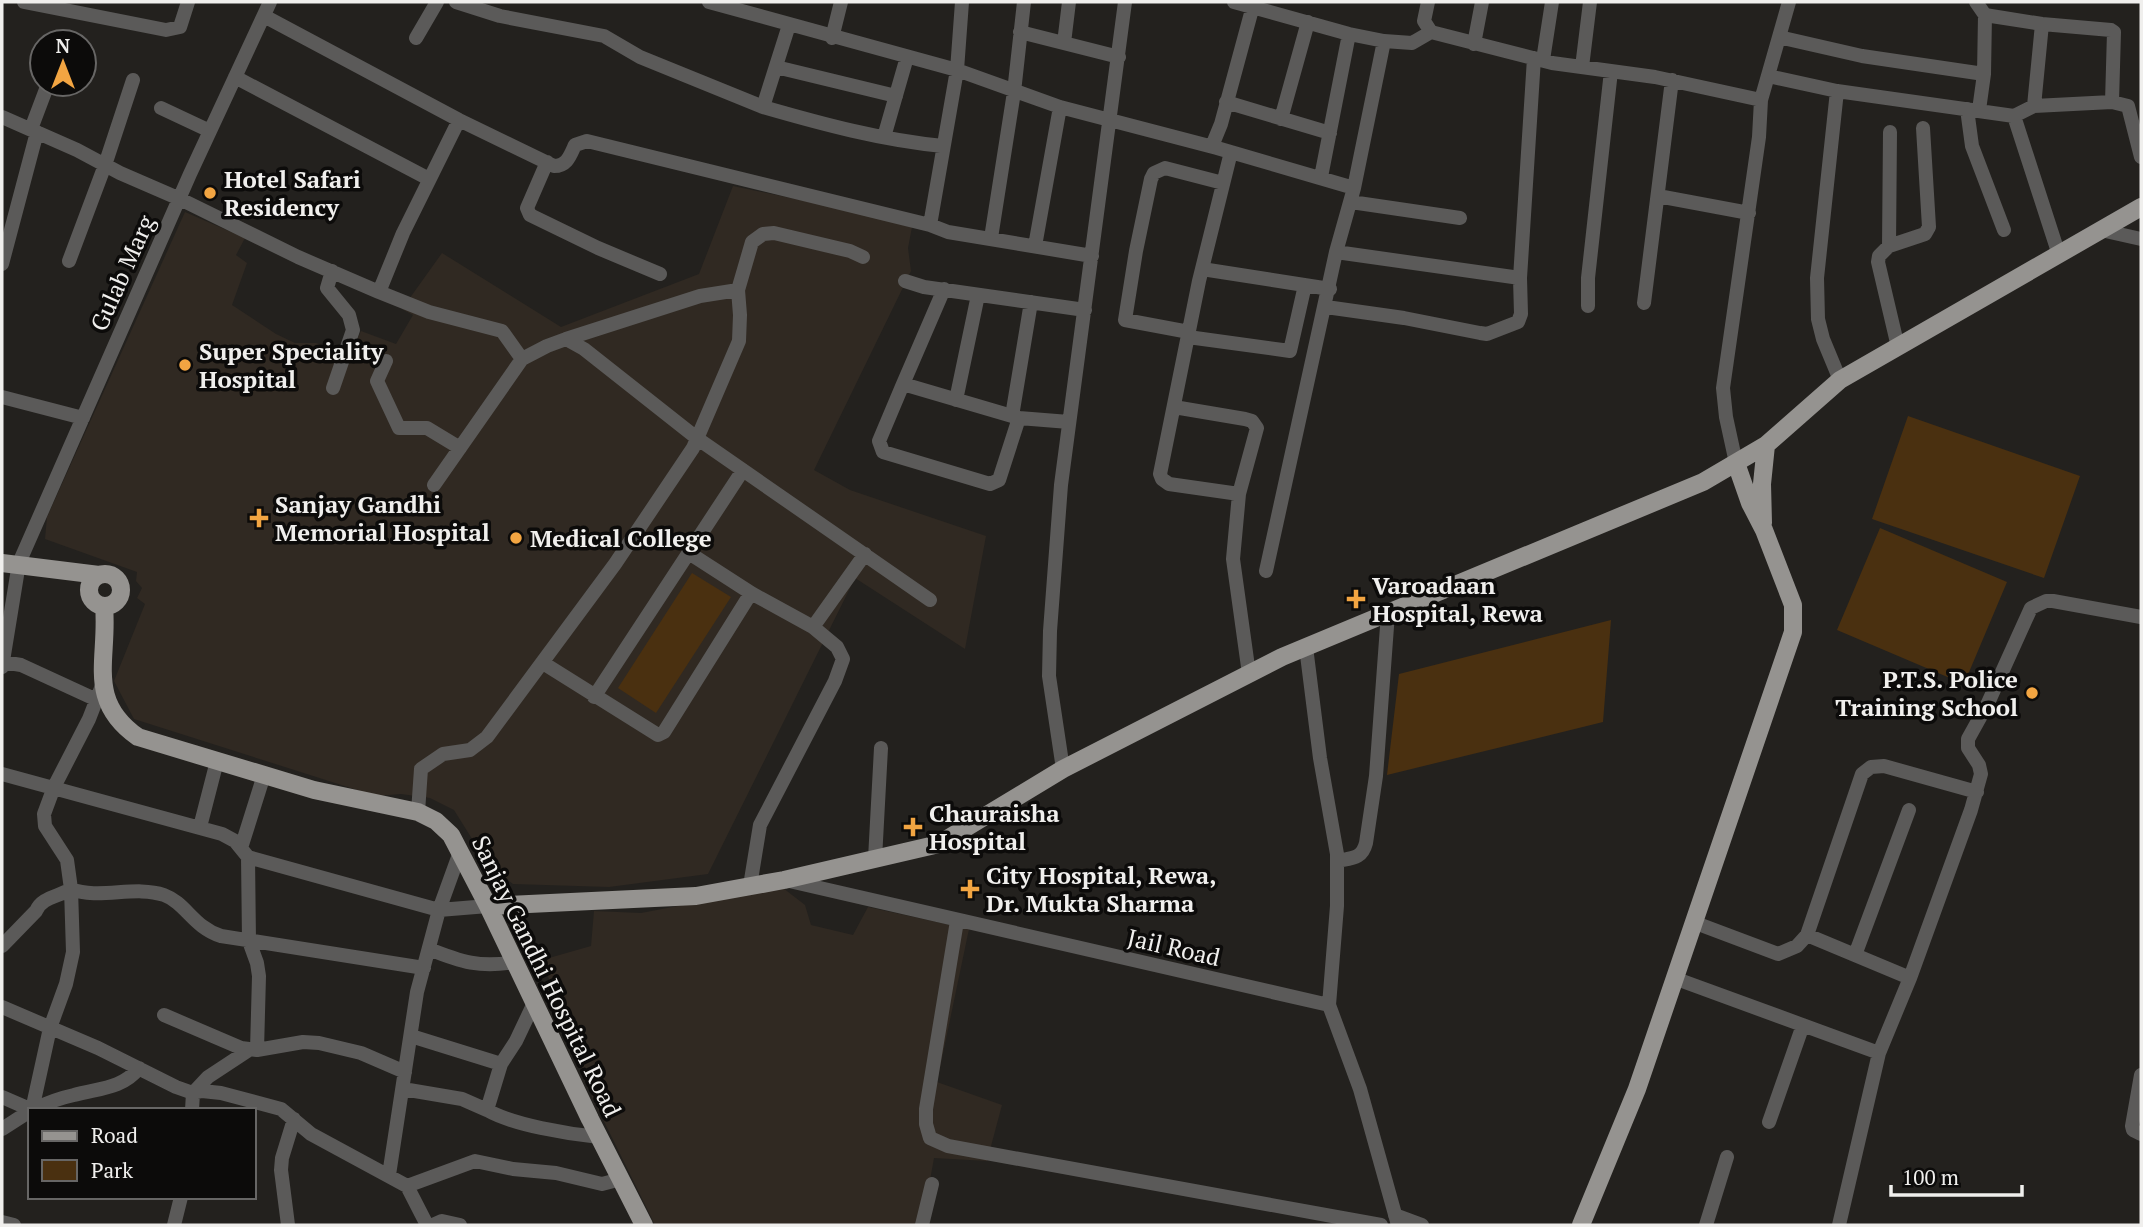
<svg xmlns="http://www.w3.org/2000/svg" width="2143" height="1227" font-family="'PT Serif',serif">
  <style>
    .built { fill: #302922 }
    .green { fill: #4a3010 }
    .lines { fill: none; stroke-linecap: round; stroke-linejoin: round }
    .minor { stroke: #5b5a59; stroke-width: 14 }
    .major { stroke: #959390; stroke-width: 18 }
    .poi-dot { fill: #f2a542; stroke: #0c0b0a; stroke-width: 2.5 }
    .labels { text-anchor: middle; dominant-baseline: central; stroke-width: 7; stroke-linejoin: round; paint-order: stroke }
    .poi-label { font-size: 24px; font-weight: bold; fill: #f0efed; stroke: #0c0b0a; text-anchor: start }
    .street-label { font-size: 24px; fill: #f0efed; stroke: #0c0b0a }
  </style>
  <rect width="100%" height="100%" fill="#23211e"/>
  <path class="built" d="M733,186L902,221L912,227L908,248L911,271L814,470L850,490L986,536L965,649L855,578L708,874L609,887L513,884L489,866L454,810L430,798L401,794L376,796L134,719L114,681L145,604L137,598L142,588L136,581L137,572L45,539L47,517L185,212L245,238L236,255L247,263L232,305L276,334L295,343H316L350,355L361,331L396,344L413,315L402,309L442,253L561,327L699,274Z
    M783,888L805,905L811,925L853,935L868,907L969,929L937,1082L1002,1105L987,1161L934,1158L922,1225H655L592,1097L542,960L591,946L594,911L641,913L766,889Z"/>
  <path class="green" d="M1908,416L2080,476L2044,578L1872,519Z
    M1880,528L2007,582L1964,684L1837,630Z
    M692,573L731,597L656,713L618,688Z
    M1611,620L1603,722L1387,775L1399,674Z"/>
  <g class="lines">
    <path class="minor" d="M24,2L166,30L180,27L188,2
      M456,2L500,16L604,36L640,57L763,107L789,25
      M709,2L957,70L1060,107L1217,148L1354,188L1336,252L1266,571
      M1234,2L1349,34L1384,41L1354,188
      M1428,2L1424,21L1431,32L1552,63L1655,77L1761,100L1759,137L1723,388L1726,417L1736,463
      M1976,2L1985,15L1984,74L1979,110
      M1985,15L2042,24L2111,30L2114,32L2112,102
      M264,16L459,120L554,166C567,166 570,156 575,145L587,141L930,225L948,232L1092,256
      M1020,32L1119,57
      M1779,37L1862,56L1984,74
      M416,38L437,2
      M832,38L841,2
      M1384,41L1412,43L1431,32
      M1064,43L1069,2
      M1474,44L1482,2
      M1543,60L1552,2
      M776,67L896,96
      M1582,67L1590,2
      M1768,76L1837,91L2014,116L2059,255
      M235,77L429,179
      M1837,91L1817,278L1818,319L1823,339L1840,380
      M1761,100L1789,2
      M1226,102L1330,133
      M2034,106L2042,24
      M763,107C822,124 881,140 943,146
      M161,108L210,131
      M1967,109L1972,146L2004,230
      M2014,116L2034,106L2112,102L2128,106L2141,157
      M2,117L77,150L120,173L180,199L298,257L379,292L429,312L502,331L522,359
      M1281,119L1308,22
      M31,129L48,84
      M1890,132L1889,246L1879,256L1878,262L1898,347
      M884,137L907,57
      M1212,146L1221,124L1254,2
      M1231,152L1199,281L1160,474L1162,479L1169,484L1239,494
      M547,162L527,208L530,215L598,248L660,274
      M1321,177L1349,34
      M1658,196L1749,213
      M1351,202L1460,218
      M930,225L957,70L962,2
      M2101,230L2141,239
      M991,238L1014,92L1024,2
      M1035,246L1060,107
      M1889,246L1925,234L1929,227L1923,128
      M1336,252L1520,278
      M69,261L105,165L133,80
      M2,264L37,132
      M1202,269L1330,289
      M332,271L327,288L349,315L353,330L333,388
      M905,281L924,287L1085,310
      M944,289L903,384L1019,418L1069,422
      M379,292L403,233L459,120
      M1644,303L1672,80
      M1588,306V278L1611,71
      M1326,307L1404,318L1480,333L1487,334L1518,322L1521,314L1520,278L1534,58
      M1189,332L1125,320L1136,251L1151,179L1154,173L1165,168L1223,183
      M1188,337L1290,351L1305,285
      M566,339L700,296L738,290
      M386,361L377,381L399,428H427L460,448
      M903,384L879,441L883,452L990,484L999,480L1019,418
      M2,397L83,418
      M956,400L978,295
      M1174,407L1245,419L1252,421L1257,428L1239,494L1233,559L1249,674
      M1012,416L1031,302
      M434,485L522,359L547,346L566,339L584,349L698,439L930,600
      M689,553L751,593L813,627L865,554
      M1306,647L1320,758L1337,854V906L1329,1005
      M3,662L21,665L97,700
      M543,663L658,735L664,732L751,593
      M2,667L19,563L190,174L270,2
      M103,683L89,719L54,787L44,814L45,826L67,860L71,889C99,900 135,885 164,895C186,903 193,927 221,936L424,968
      M594,697L743,470
      M1063,769L1049,676L1050,631L1061,485L1125,2
      M2,774L222,834L235,841L248,857L439,910L488,906
      M418,812L421,769L443,754L470,750L487,737L615,564L693,448L739,341L740,315L738,290L752,242L763,234L774,233L850,251L863,257
      M200,827L217,761
      M241,848L264,775
      M248,857L249,941L257,963L259,976L257,1050
      M875,859L881,748
      M1337,861C1352,858 1362,859 1366,843L1376,776L1388,613
      M785,880L1329,1005L1360,1089L1398,1225
      M750,886L760,825L835,681L843,659L837,647L813,627
      M957,921L926,1109V1124L930,1138L948,1146L1381,1225
      M1693,922L1778,954L1797,946L1807,935L1862,774L1871,767L1884,766L1977,792
      M1807,935L1910,978
      M2,946L36,911C42,897 58,897 71,889L73,952L66,984L50,1028L32,1110
      M429,949C461,962 480,968 515,962
      M1855,955L1909,810
      M1674,978L1879,1053L1839,1225
      M2,1007L98,1048L176,1087L193,1093L202,1091L221,1093L281,1109L311,1134L407,1186L427,1225
      M164,1015L241,1048L257,1050L303,1042L319,1043L361,1053L405,1072
      M411,1036L501,1064
      M1879,1053L1910,978L1971,810L1981,774L1979,765L1968,748V739L1988,703L2031,608L2046,601H2053L2141,617
      M2141,1075L2132,1126L2133,1130L2141,1134
      M403,1089L462,1099L487,1110L501,1064L516,1041L534,1003
      M2,1097L32,1110C46,1103 60,1098 74,1095C99,1088 122,1089 139,1068
      M192,1110L193,1093L208,1077L249,1050
      M487,1110C513,1125 568,1134 599,1137
      M1769,1122L1803,1025
      M2,1129L30,1111
      M389,1175L417,992L439,910L460,852
      M407,1186L475,1161L513,1169L556,1173L602,1184L621,1179
      M1395,1215L1422,1225
      M2,1222L14,1225
      M174,1225L181,1197
      M288,1225L281,1170L282,1158L294,1119
      M433,1225L442,1221L460,1225
      M922,1225L932,1184
      M1706,1225L1727,1157"/>
    <path class="major" d="M1763,523L1762,484L1766,445
      M2,563L99,575
      M89 590a16 16 0 1 1 32 0a16 16 0 1 1-32 0Z
      M104,606C109,658 85,700 138,737L314,790L418,812L436,821L451,835L488,906L590,1119L644,1225
      M488,906L696,896L784,880L939,844L1063,769L1282,657L1703,482L1766,445L1840,380L2141,207
      M1581,1225L1637,1089L1793,632V605L1764,530L1750,503L1736,463"/>
  </g>
  <g class="poi-dot">
    <circle cx="210" cy="193" r="7"/>
    <circle cx="185" cy="365" r="7"/>
    <path d="M255.5 507.5h7v7h7v7h-7v7h-7v-7h-7v-7h7z"/>
    <circle cx="516" cy="538" r="7"/>
    <path d="M1352.5 588.5h7v7h7v7h-7v7h-7v-7h-7v-7h7z"/>
    <circle cx="2032" cy="693" r="7"/>
    <path d="M909.5 816.5h7v7h7v7h-7v7h-7v-7h-7v-7h7z"/>
    <path d="M966.5 878.5h7v7h7v7h-7v7h-7v-7h-7v-7h7z"/>
  </g>
  <g class="labels">
    <g class="poi-label">
      <text x="224" y="179">Hotel Safari<tspan x="224" dy="28">Residency</tspan></text>
      <text x="199" y="351">Super Speciality<tspan x="199" dy="28">Hospital</tspan></text>
      <text x="275" y="504">Sanjay Gandhi<tspan x="275" dy="28">Memorial Hospital</tspan></text>
      <text x="530" y="538">Medical College</text>
      <text x="1372" y="585">Varoadaan<tspan x="1372" dy="28">Hospital, Rewa</tspan></text>
      <text x="2018" y="679" text-anchor="end">P.T.S. Police<tspan x="2018" dy="28">Training School</tspan></text>
      <text x="929" y="813">Chauraisha<tspan x="929" dy="28">Hospital</tspan></text>
      <text x="986" y="875">City Hospital, Rewa,<tspan x="986" dy="28">Dr. Mukta Sharma</tspan></text>
    </g>
    <g class="street-label">
      <text transform="translate(122 273) rotate(-66)">Gulab Marg</text>
      <text transform="translate(1174 947) rotate(13)">Jail Road</text>
      <text transform="translate(547 976) rotate(64)">Sanjay Gandhi Hospital Road</text>
    </g>
  </g>
  <rect width="2143" height="1227" fill="none" stroke="#f0efed" stroke-width="7"/>
  <rect x="28" y="1108" width="228" height="91" fill="#0c0b0a" stroke="#676665" stroke-width="2"/>
  <rect x="42" y="1131" width="35" height="10" fill="#959390" stroke="#676665" stroke-width="2"/>
  <text x="91" y="1143" font-size="21" fill="#f0efed">Road</text>
  <rect x="42" y="1160" width="35" height="21" fill="#4a3010" stroke="#676665" stroke-width="2"/>
  <text x="91" y="1178" font-size="21" fill="#f0efed">Park</text>
  <g transform="translate(63 63)"><circle r="33" fill="#0c0b0a" stroke="#676665" stroke-width="2"/>
  <path d="M0-5L12 26L0 18L-12 26Z" fill="#f2a542"/>
  <text y="-10" font-size="19" font-weight="bold" text-anchor="middle" fill="#f0efed">N</text>
  </g>
  <path d="M1891 1185v10h131v-10" fill="none" stroke="#f0efed" stroke-width="3.5"/>
  <text x="1902" y="1185" font-size="21" fill="#f0efed" stroke="#0c0b0a" stroke-width="5" paint-order="stroke">100 m</text>
</svg>
